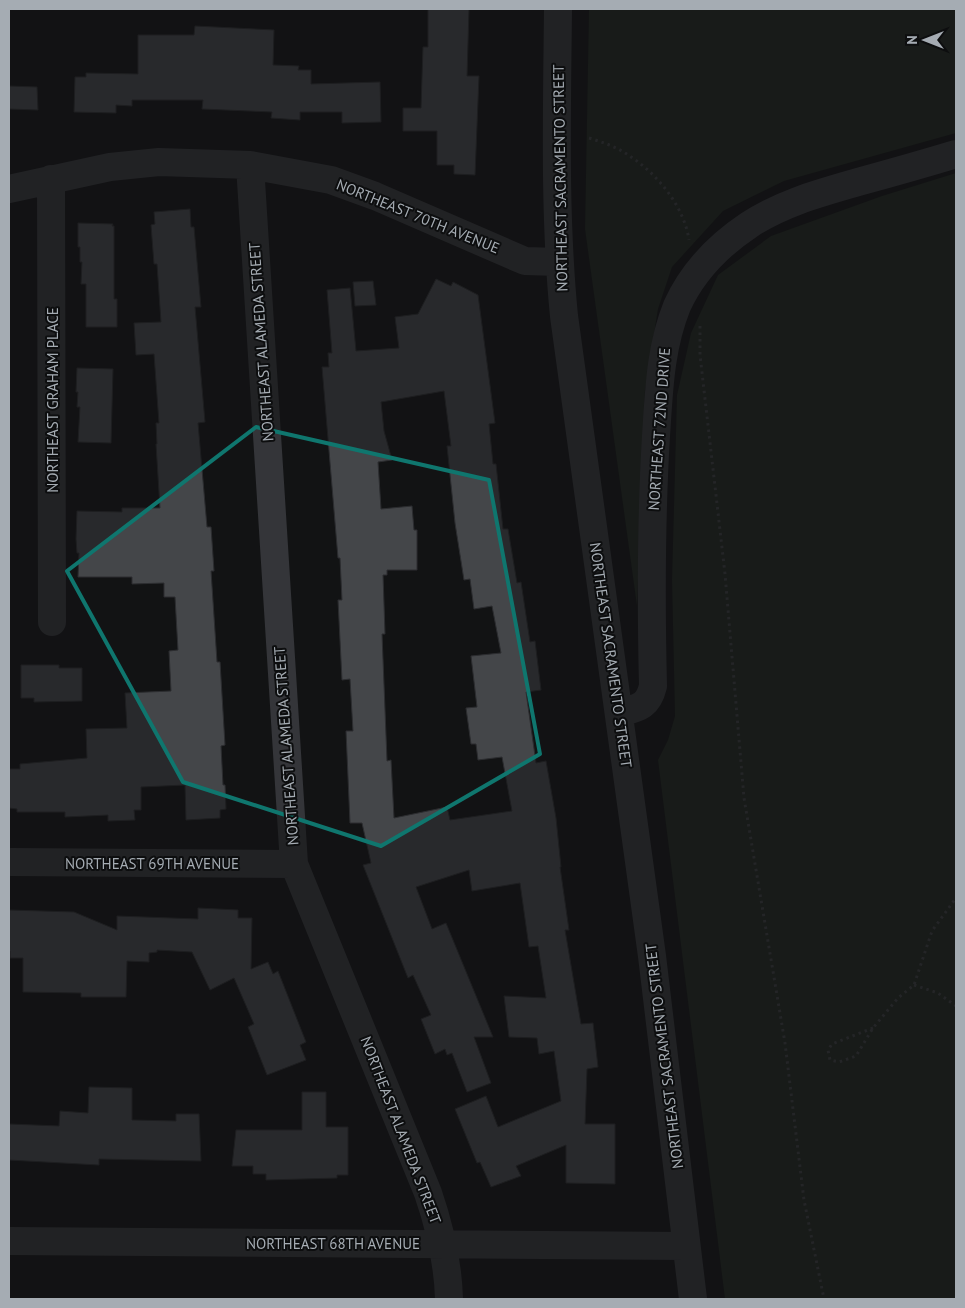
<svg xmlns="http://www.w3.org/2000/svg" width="965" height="1308" font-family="'PT Sans',sans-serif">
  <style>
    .green { fill: #1f261f }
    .building { fill: #444649; stroke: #2c2d30; fill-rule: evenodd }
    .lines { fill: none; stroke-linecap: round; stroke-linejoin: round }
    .path { stroke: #3a3c3f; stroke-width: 3; stroke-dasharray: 2.5 4; stroke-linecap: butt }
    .street { stroke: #343539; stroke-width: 28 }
    .marked { fill: none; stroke: #0f766e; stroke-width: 4; stroke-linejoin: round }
    .labels { text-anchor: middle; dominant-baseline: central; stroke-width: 4; stroke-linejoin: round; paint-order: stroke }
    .street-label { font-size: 15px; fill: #a5acb3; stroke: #0d0e0f }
  </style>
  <rect width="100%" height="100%" fill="#121314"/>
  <path class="green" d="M589,9H956V133L784,181L723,211L672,267L658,309L645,390L637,606L585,229Z
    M956,173V1299H725L658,760L668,740L675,716L672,580L677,395L691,333L718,275L771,236L882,196Z"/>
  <path class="building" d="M428,9H469L467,76H479L475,175L454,174V165H437V131H403V108H421L423,47H428Z
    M195,26L274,30L273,65L299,66L298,70H311V84L380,82L381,122L342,123V112H300V120L271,118L272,112L202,109L203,100H132V106L116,105V113L74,112L75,77H86V73L138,74V35H194Z
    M9,86L37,87L38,110L9,109Z
    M190,209L191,227H194L201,307H195L205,422L198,423L207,527H211L214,571H211L217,662H220L225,745L221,746L223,785H225L226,809L220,810V818L186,820L185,785L141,787V810H134L135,820L108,821V815L65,817V812H17V809L9,808V769H20V764L87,758L86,729L127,728L125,693L171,691L169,651L178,650L175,597H164V583L132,584V577H78L79,553H77L76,539L77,511L122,512V508H160L156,444H157L156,423H159L154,354L136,355L134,323L161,322L157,264H154L151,225L155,224L154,212Z
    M78,223L113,224L112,226H114V299H117V327H86V284H81L82,262H80V247H78Z
    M436,279L451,286L453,282L478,295L495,423L489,424L493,464H496L503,529H508L517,583L521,582L530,642L535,641L541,690L526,692L536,763L546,761L556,818L561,867H560L569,930H565L581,1024L593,1023L598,1067L587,1069L585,1124H615V1184L566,1183V1145L516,1166L521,1176L491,1187L480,1162L477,1163L455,1109L486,1096L498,1127L561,1101L554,1051L539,1054L537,1038L509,1037L504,996L546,998L538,946L529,947L520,883L472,891L469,870L416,887L432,929L446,923L493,1037H474L491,1083L467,1092L452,1053L447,1055L445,1049L435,1054L421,1019L431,1015L413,975L408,978L363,865L371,863L362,823H350L346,731H353L350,679L342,680L338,600H342L340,558H338L322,367H329L328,353H332L327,290L350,288L356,351L399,348L395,317L418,314ZM444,391L451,446H447L455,523L464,580L470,579L474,609L492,606L501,653L471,656L477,707L466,708L471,744H476L478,760L502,757L512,811L450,820L447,807L394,818L391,760L387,761L382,634H385L383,575H387V570H417V530H414L412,506L381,509L378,462L392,460L384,431L381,402Z
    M373,281L376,305L355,306L353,282Z
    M77,368L113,369L111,443L78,442L80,407H77L78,392H76Z
    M21,665H59V668H82V701L34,702V698H21Z
    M198,908L238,910V918H252L251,969L268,962L273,974L278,971L306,1042L300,1045L306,1060L267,1075L248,1027L254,1024L234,978L210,990L192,952L157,950V952L149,953V962L127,961L126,997H81V993L23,992V958H10V951H9V910L74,912L117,930V916L198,919Z
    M89,1087L132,1088V1120L176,1121V1114H199L201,1161L99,1159V1165L9,1160V1124L59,1126L60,1111L88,1113Z
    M302,1092H326V1127H348V1175H337V1178L266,1180V1174H253V1166H232L236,1130H302Z"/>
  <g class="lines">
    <path class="path" d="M589,138C602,142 614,146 625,153C655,171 684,205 689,240
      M700,326V355L725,574L744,798L785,1043L804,1200L824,1299
      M914,985L938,993L956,1006
      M873,1028L832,1044L828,1050L830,1060L839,1062L856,1056L873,1028L898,998L914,985L932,931L956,898"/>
    <path class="street" d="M558,9C557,111 554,214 564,316L652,956L693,1299
      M250,165L294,864L428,1193C440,1228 448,1262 449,1299
      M51,179L52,622
      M9,189L110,167L159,162L250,165L331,180L375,196L525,261L559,262
      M619,713C638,708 648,707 653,686C651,603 651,520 656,436C659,392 660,348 677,306C692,273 719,245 749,225C782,203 820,193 858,182C891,173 923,164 956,154
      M11,862L294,864
      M9,1241L686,1246"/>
  </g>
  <path d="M0 0H965V1308H0ZM256,427L489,480L540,754L381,846L183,782L67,571Z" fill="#121314" fill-opacity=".55" fill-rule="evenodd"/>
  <path class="marked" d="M256,427L489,480L540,754L381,846L183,782L67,571Z"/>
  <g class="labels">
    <g class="street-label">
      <text transform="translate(560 178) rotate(-91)">NORTHEAST SACRAMENTO STREET</text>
      <text transform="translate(418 216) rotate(22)">NORTHEAST 70TH AVENUE</text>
      <text transform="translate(261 342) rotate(-94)">NORTHEAST ALAMEDA STREET</text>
      <text transform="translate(52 400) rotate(-90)">NORTHEAST GRAHAM PLACE</text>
      <text transform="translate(659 429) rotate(-86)">NORTHEAST 72ND DRIVE</text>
      <text transform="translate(611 655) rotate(82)">NORTHEAST SACRAMENTO STREET</text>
      <text transform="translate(286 746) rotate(-94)">NORTHEAST ALAMEDA STREET</text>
      <text x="152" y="863">NORTHEAST 69TH AVENUE</text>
      <text transform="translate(664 1056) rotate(-97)">NORTHEAST SACRAMENTO STREET</text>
      <text transform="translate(401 1130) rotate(69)">NORTHEAST ALAMEDA STREET</text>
      <text x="333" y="1243">NORTHEAST 68TH AVENUE</text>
    </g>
  </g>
  <rect width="965" height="1308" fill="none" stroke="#a5acb3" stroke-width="20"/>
  <g transform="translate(925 40) rotate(270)" stroke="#0d0e0f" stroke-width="4" paint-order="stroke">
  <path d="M0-4L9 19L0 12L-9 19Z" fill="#a5acb3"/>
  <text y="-8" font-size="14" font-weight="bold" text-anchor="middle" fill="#a5acb3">N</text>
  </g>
</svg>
